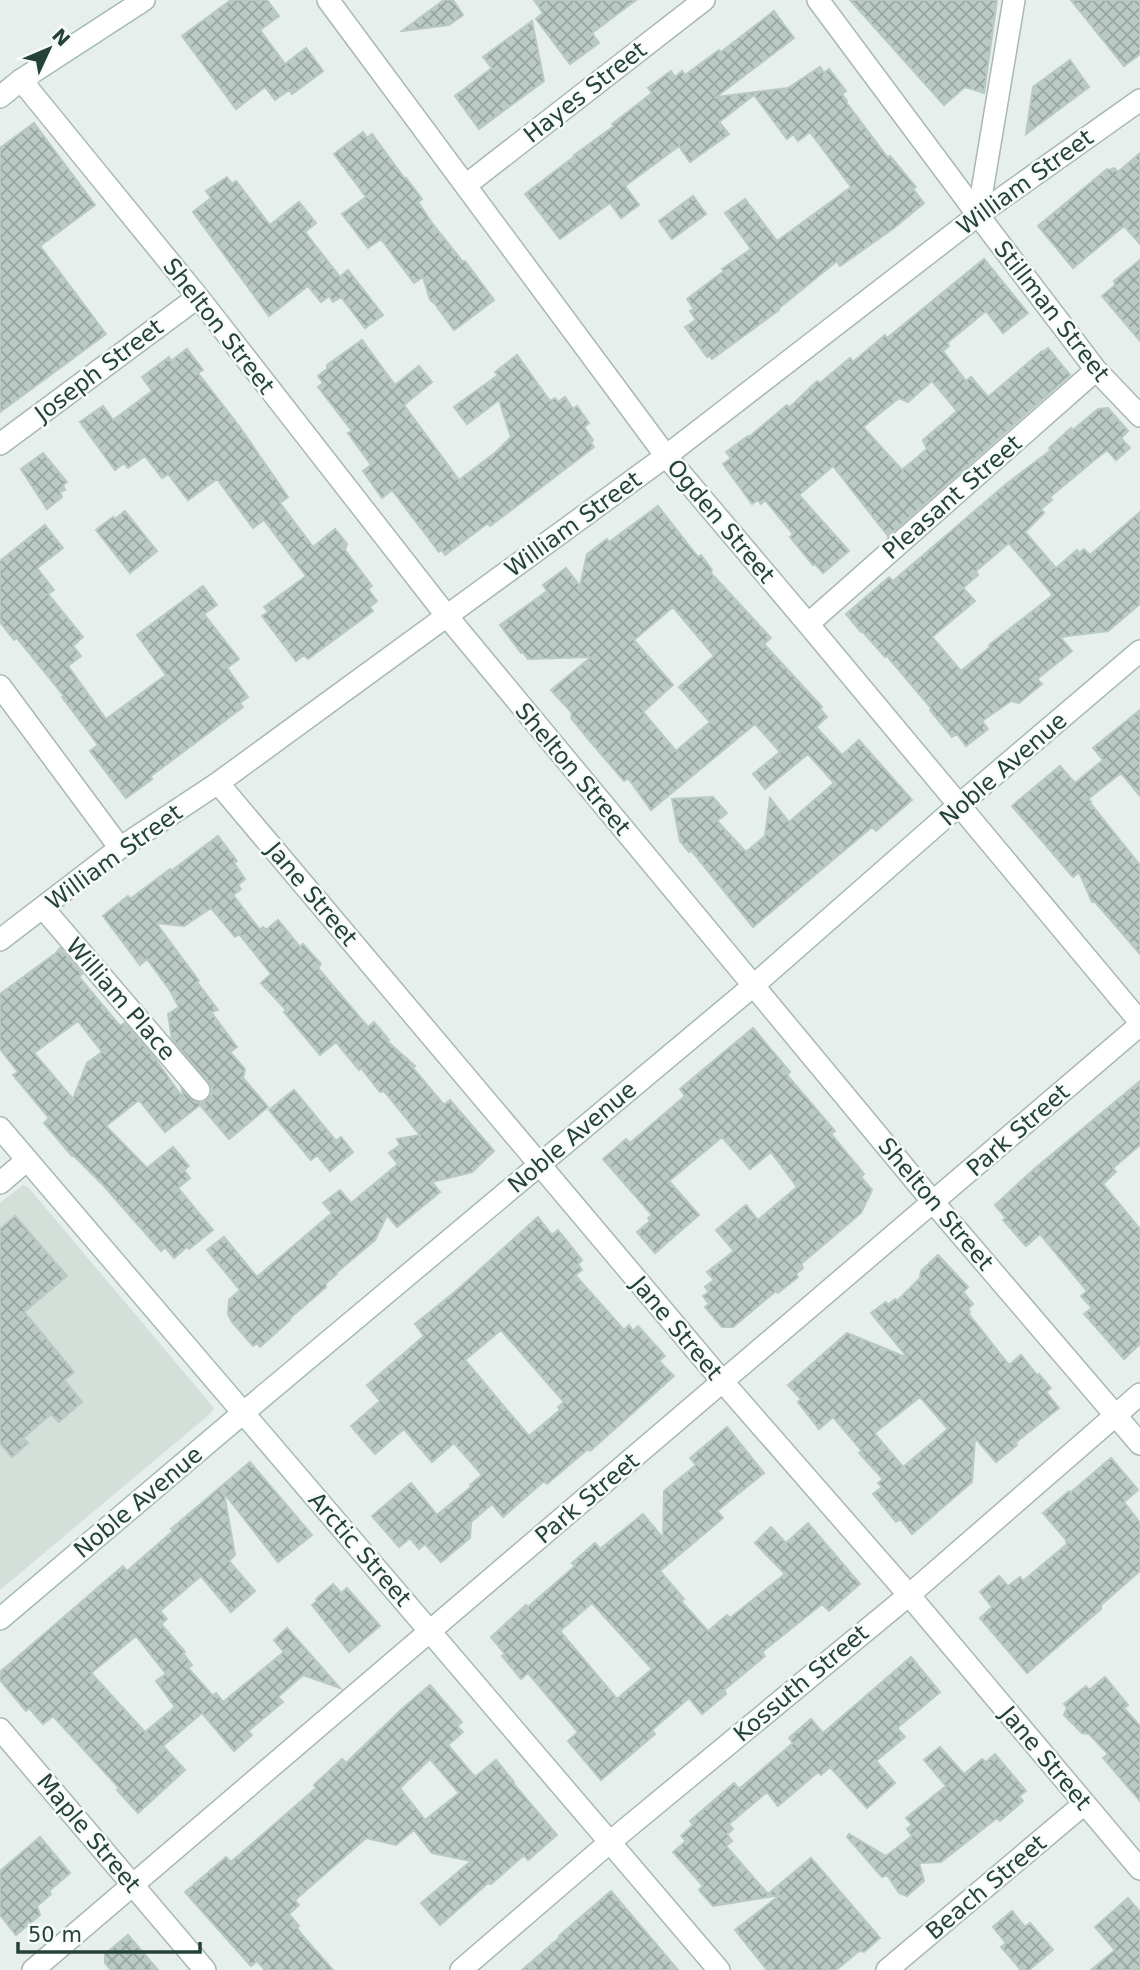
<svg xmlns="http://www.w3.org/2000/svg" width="1140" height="1970" font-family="'DejaVu Sans',sans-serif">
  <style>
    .built { fill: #d4dfda }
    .building { fill: url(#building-cross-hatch); stroke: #b8c9c2; stroke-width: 2; fill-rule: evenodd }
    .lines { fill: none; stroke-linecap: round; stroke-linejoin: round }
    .street-casing { stroke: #a8b8b2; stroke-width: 24 }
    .secondary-casing { stroke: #a4bbb3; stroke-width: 24 }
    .street { stroke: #fff; stroke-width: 21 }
    .secondary { stroke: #fff; stroke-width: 21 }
    .labels { text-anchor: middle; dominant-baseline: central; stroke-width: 5; stroke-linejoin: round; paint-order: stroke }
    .street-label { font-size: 23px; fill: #24423a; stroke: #f7fbf9 }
  </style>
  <defs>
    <pattern id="building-cross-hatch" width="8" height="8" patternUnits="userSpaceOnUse" patternTransform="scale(1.75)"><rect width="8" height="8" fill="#bbcac4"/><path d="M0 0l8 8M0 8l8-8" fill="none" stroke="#98a6a0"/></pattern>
  </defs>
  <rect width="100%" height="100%" fill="#e6efeb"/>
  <path class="built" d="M23,1185L28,1187L214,1408L211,1413L0,1590V1203Z"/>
  <path class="building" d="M231,0H267L279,16L260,30L285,64L306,48L323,71L292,94L289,90L275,100L265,87L236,109L182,36Z
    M444,0H453L463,15L449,25L402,31Z
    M534,0H636L592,33L599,43L570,64L536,19L543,13Z
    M850,0H997L984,93L965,87L944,105Z
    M1071,0H1140V54L1124,66Z
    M774,11L794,38L716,97L788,88L820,67L824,73L829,69L846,91L842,94L847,101L846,102L888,158L890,156L916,187L913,189L924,203L894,228L840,266L837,261L778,309L779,310L712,359L710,356L707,357L685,327L696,320L690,311L694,309L687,299L724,271L722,269L751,249L725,213L745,199L777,241L851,187L810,132L798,141L793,134L787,139L754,95L719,122L729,134L690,162L679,146L625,186L639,205L621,218L610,203L560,239L525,194L575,156L574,155L614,126L612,124L652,93L648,88L671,71L675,77L682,71L685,75L719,50L721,52Z
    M532,21L544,81L479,129L455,96L492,68L483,57Z
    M1070,60L1089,87L1026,134L1033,87Z
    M34,123L95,205L40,246L106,334L0,412V148Z
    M363,132L367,138L372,134L405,179L406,178L422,199L418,202L432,223L463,262L465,261L494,300L454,330L435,304L430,300L423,277L414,283L381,239L368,248L342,214L366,197L334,154Z
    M1140,153V244L1124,226L1073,268L1038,226L1107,169L1110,170L1114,168L1118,172Z
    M227,177L232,184L236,181L270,225L299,202L316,223L305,232L340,277L348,270L383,315L365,328L341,297L333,302L329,296L321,302L308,286L269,316L193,212L211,198L206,191Z
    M693,196L706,214L672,239L659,221Z
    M984,259L1028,313L1003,333L986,311L947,343L949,346L943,351L966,381L971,377L988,397L1042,351L1043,352L1048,348L1070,375L888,536L833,466L799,495L849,551L823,573L815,564L813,565L790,537L793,534L765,500L761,504L758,500L752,504L723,464L731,458L726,452L748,436L749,437L787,405L789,408L817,381L820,383L850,358L853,362L885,335L887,338ZM932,381L957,411L923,440L927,449L902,470L863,427L899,398L908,402Z
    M1140,260V341L1102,296L1115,285L1114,281Z
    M362,340L395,385L419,366L432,382L404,405L459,480L496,452L511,437L499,400L467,424L454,407L498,375L495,372L517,355L550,401L555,398L558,402L565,397L573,409L577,406L589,423L584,427L593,440L591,443L594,447L518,505L490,526L488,523L445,555L442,550L439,552L392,490L382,498L363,471L371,465L348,433L352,431L318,387L323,383L318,376L327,369V365Z
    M187,349L203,370L198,373L239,426L288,497L280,503L313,547L335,529L347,544L345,550L372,586L368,589L377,601L370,607L373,611L308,659L304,655L296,661L262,616L268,612L264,607L306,576L264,520L253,528L217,479L188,500L168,474L162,478L145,456L128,468L124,463L115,470L80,422L103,406L113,420L152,391L142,377L169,357L171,361Z
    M1108,408L1128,431L1121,438L1130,448L1116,460L1107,450L1092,462L1050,497L1052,500L1041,509L1044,513L1025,532L1056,568L1077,550L1079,553L1084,549L1090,555L1140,512V604L1108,631L1060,637L1072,651L1037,679L1042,684L1019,703L1011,701L982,721L988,729L966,746L957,734L952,737L930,710L931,708L887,656L885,657L862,631L861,632L846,614L889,577L893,581L1005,485L1051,450L1049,448L1071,428L1073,430L1098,409ZM1009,543L1053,595L989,645L990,647L961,671L932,637L975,601L963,588L978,575L976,571Z
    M43,453L67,482L63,485L65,490L60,492L62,497L47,509L21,469Z
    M658,506L698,557L701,555L712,570L711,573L771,638L764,644L822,707L820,709L827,717L816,727L842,755L859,740L912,800L876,831L872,827L753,927L691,850L689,852L680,841L672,799L713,797L727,813L717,821L746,852L765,836L770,798L789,822L834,783L808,754L765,789L753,774L780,752L755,724L651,810L628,778L624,781L589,740L571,718L572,713L551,690L591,657L528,659L523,652L521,653L500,625L547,591L543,585L566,568L580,586L587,554L607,539L609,542ZM673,607L714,656L679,687L710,722L676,751L643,712L673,685L634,640Z
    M125,511L157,551L130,573L96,530L113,517L115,519Z
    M45,525L63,548L37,568L54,590L48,594L83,637L73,646L81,656L68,666L106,719L166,675L137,635L203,586L217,605L204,614L239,659L227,668L248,697L240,703L243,707L151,776L152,779L126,798L90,751L98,745L62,697L64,696L17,638L14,640L0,622V561Z
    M1140,710V796L1121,773L1088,799L1091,802L1090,803L1140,865V954L1095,902H1092L1079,872L1073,877L1012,806L1060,766L1075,783L1103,760L1093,748Z
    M218,836L237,861L234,863L245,879L238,885L241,889L233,895L260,930L263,927L266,930L278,920L300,947L303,944L321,964L318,968L368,1027L374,1022L389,1040L387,1041L415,1066L413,1068L444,1105L450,1100L494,1151L472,1172L432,1182L440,1192L397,1227L387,1215L375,1240L336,1273L337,1274L326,1283V1287L289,1319L290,1320L260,1347L257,1343L253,1346L232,1322L228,1314L229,1300L240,1290L207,1250L224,1237L257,1277L332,1213L323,1203L340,1190L351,1203L398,1164L389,1153L400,1145L397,1139L420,1135L384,1091L380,1092L361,1068L359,1070L336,1042L320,1055L284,1012L286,1010L261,983L271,974L239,934L235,937L211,908L184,926L156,923L199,981L197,982L218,1010L211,1012L237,1047L230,1052L245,1069L243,1078L268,1107L229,1139L200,1105L165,1132L139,1100L106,1126L147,1168L173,1147L189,1166L184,1170L190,1178L178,1188L213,1230L189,1249L187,1247L174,1258L165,1247L161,1251L104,1186L73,1155L72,1156L44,1123L49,1118L13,1075L18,1072L0,1049V994L56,953L60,948L82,974L79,977L120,1026L124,1023L129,1028L153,1056L183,1098L182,1090L194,1102L202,1103L208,1099L212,1094V1088L209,1082L172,1039L168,1014L179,1007L169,989L147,959L140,965L103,916L128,896L130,899L170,869L171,871ZM78,1021L102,1052L87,1063L73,1099L34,1053Z
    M753,1028L790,1072L787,1075L835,1131L831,1134L864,1174L861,1177L872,1190L861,1213L801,1264L803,1268L796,1274L798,1277L778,1293L776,1291L733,1327H722L705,1307L709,1304L703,1296L709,1292L705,1287L714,1280L707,1272L734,1251L716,1230L746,1205L758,1220L797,1187L771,1152L750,1169L722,1137L669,1181L699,1215L655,1253L637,1232L650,1221L648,1218L652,1215L603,1159L626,1139L630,1143L685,1096L680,1089Z
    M1140,1081V1145L1113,1168L1116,1172L1103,1184L1140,1229V1344L1124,1359L1084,1314L1092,1308L1081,1296L1087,1291L1040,1234L1026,1246L1003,1220L1006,1218L995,1205L1033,1170Z
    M294,1090L336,1141L341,1137L353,1152L330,1171L317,1155L311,1160L269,1110Z
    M15,1216L67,1276L24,1312L74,1372L64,1380L82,1402L59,1422L51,1414L23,1438L28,1443L12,1457L0,1443V1229Z
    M538,1217L552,1235L558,1230L582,1260L578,1264L582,1270L575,1275L624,1330L629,1325L633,1331L638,1326L665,1356L659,1361L674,1376L590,1451L588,1449L547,1484L544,1481L503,1517L492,1504L471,1522L470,1538L441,1562L425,1544L419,1549L410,1538L399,1547L372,1516L411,1483L437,1515L471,1487L470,1485L482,1475L454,1443L432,1462L404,1429L375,1454L351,1426L380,1401L367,1385L424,1336L415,1324L456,1291ZM501,1330L564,1402L558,1407L560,1410L529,1436L465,1360Z
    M938,1255L968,1287L963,1292L973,1304L968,1309L970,1312L968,1313L1009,1365L1021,1355L1037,1375L1039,1374L1051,1388L1046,1392L1059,1408L1015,1443L1017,1445L996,1462L975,1438L972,1482L912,1534L900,1519L896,1522L873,1494L882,1487L878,1483L883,1479L859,1453L862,1451L833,1417L819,1429L798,1402L801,1399L788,1385L847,1333L908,1358L871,1313L886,1302L888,1305L895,1299L897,1301L920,1278L921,1271ZM920,1397L948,1429L903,1467L875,1434L876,1432Z
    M727,1427L764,1473L717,1511L723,1518L660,1571L684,1599L681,1601L708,1631L727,1615L730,1618L785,1574L755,1543L771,1527L786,1543L808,1523L860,1584L829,1611L822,1604L762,1652L765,1656L724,1690L726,1694L702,1714L689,1698L652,1730L655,1734L601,1780L568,1741L578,1732L528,1673L521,1679L502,1656L505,1654L491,1637L526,1605L528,1607L575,1566L572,1563L595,1543L600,1549L643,1514L663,1538L664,1491L696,1465L690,1458ZM592,1603L652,1669L617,1699L560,1631Z
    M1111,1458L1138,1490L1124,1502L1140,1523V1571L1101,1605V1609L1027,1673L980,1618L992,1607L980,1592L999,1576L1008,1586L1020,1577L1023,1581L1067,1544L1066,1542L1067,1541L1043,1513L1069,1491L1070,1493Z
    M250,1462L312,1535L278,1562L224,1493L235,1555L229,1561L255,1591L231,1612L201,1576L160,1611L167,1619L161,1624L185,1652L183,1653L192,1665L188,1668L213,1696L216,1693L223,1702L284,1652L274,1640L287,1628L340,1688L303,1675L278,1697L283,1702L248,1731L252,1735L234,1751L202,1713L163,1746L185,1770L138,1813L117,1790L119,1788L53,1716L43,1724L29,1708L26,1711L0,1680V1672L123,1566L127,1571L173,1531L171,1529ZM136,1636L166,1674L156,1681L175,1707L145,1732L91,1673Z
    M333,1584L341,1593L347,1588L380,1626L349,1652L312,1605L317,1601L316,1599Z
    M911,1657L940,1692L897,1728L905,1737L876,1761L895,1783L867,1808L830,1767L821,1775L818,1772L778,1806L767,1792L729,1824L733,1829L727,1834L732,1841L726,1846L768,1894L811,1858L880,1938L864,1952L859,1951L836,1970H767L735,1930L780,1895L713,1906L699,1890L703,1886L673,1852L686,1841L681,1836L693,1825L690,1821L734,1783L739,1789L793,1743L789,1738L811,1719L823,1733Z
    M1105,1677L1128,1705L1124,1708L1140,1726V1801L1103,1758L1108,1754L1089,1734L1082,1733L1064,1715L1067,1708L1064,1704L1086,1686L1089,1690Z
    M430,1685L462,1722L457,1726L463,1732L448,1745L475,1777L496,1760L514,1782L513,1783L557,1835L528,1860L524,1855L491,1884L488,1883L440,1925L421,1903L471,1861L432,1853L414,1830L396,1845L366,1838L295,1900L299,1905L289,1914L299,1926L297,1928L302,1935L333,1970H265L257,1961L251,1966L185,1892L226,1857L231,1862L316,1788L314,1785L342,1759L346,1763L403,1708ZM430,1759L459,1793L425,1820L400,1788Z
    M940,1747L964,1774L982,1759L986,1762L995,1754L1026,1791L1019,1796L1023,1801L1000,1821L997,1818L941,1862L919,1863L924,1881L907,1896L899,1893L887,1875L882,1877L847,1837L849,1834L886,1856L912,1836L907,1829L912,1825L906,1818L946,1786L924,1760Z
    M40,1837L70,1873L49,1891L51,1894L37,1906L40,1915L16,1935L0,1915V1871Z
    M611,1891L678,1970H522L559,1938V1936Z
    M1128,1898L1140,1912V1970H1091L1115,1950L1095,1927Z
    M1012,1911L1025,1927L1030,1923L1053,1950L1029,1970H1021L1001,1947L1006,1943L993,1927Z
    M128,1935L158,1970H111L105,1963V1954Z"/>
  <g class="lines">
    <g class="street-casing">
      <path id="street" d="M328,0L666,456L808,624L1140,1022
        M818,0L978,215L1096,370L1140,416
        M21,80L198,297L446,615L933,1202L1140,1444
        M466,185L704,0
        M978,215L1014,0
        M0,444L198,297
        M808,624L1096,370
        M0,686L120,848
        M218,783L723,1382L909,1595L1140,1869
        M43,908L199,1090
        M0,940L120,848L218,783L666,456L978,215L1140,100
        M0,1183L27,1160
        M0,1729L205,1970
        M33,1970L1140,1025
        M461,1970L610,1842L909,1595L1140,1394
        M887,1970L1084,1804"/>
    </g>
    <g class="secondary-casing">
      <path id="secondary" d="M0,97L21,80L144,0
        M0,1128L719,1970
        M0,1619L243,1413L753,986L959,805L1140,651"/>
    </g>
    <use href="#street" class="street"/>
    <use href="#secondary" class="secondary"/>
  </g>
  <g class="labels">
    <g class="street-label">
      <text transform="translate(585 92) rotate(-38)">Hayes Street</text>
      <text transform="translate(1025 182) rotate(-36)">William Street</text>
      <text transform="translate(1052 311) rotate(52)">Stillman Street</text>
      <text transform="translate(219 326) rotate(52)">Shelton Street</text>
      <text transform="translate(99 370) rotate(-37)">Joseph Street</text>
      <text transform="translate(952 497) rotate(-41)">Pleasant Street</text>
      <text transform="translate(721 521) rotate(50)">Ogden Street</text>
      <text transform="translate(573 524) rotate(-36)">William Street</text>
      <text transform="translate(573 769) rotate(50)">Shelton Street</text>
      <text transform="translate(1003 769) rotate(-41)">Noble Avenue</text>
      <text transform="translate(114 857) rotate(-36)">William Street</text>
      <text transform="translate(312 894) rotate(50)">Jane Street</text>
      <text transform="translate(121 999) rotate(49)">William Place</text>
      <text transform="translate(1018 1130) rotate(-41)">Park Street</text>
      <text transform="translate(572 1137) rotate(-40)">Noble Avenue</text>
      <text transform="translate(936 1204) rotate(50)">Shelton Street</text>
      <text transform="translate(677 1328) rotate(50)">Jane Street</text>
      <text transform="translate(587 1498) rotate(-40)">Park Street</text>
      <text transform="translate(138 1502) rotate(-40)">Noble Avenue</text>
      <text transform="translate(360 1549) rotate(49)">Arctic Street</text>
      <text transform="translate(801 1683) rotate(-40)">Kossuth Street</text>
      <text transform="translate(1046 1758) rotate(50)">Jane Street</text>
      <text transform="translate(89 1833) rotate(50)">Maple Street</text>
      <text transform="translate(986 1887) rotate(-40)">Beach Street</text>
    </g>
  </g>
  <g transform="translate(49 49) rotate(46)" stroke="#f7fbf9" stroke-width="5" paint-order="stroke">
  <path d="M0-5L12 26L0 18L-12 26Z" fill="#24423a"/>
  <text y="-10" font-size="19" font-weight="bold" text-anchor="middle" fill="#24423a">N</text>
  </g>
  <path d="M18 1942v10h182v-10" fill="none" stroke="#24423a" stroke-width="3.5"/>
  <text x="28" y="1942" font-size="21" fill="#24423a" stroke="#f7fbf9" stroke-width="5" paint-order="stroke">50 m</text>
</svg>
